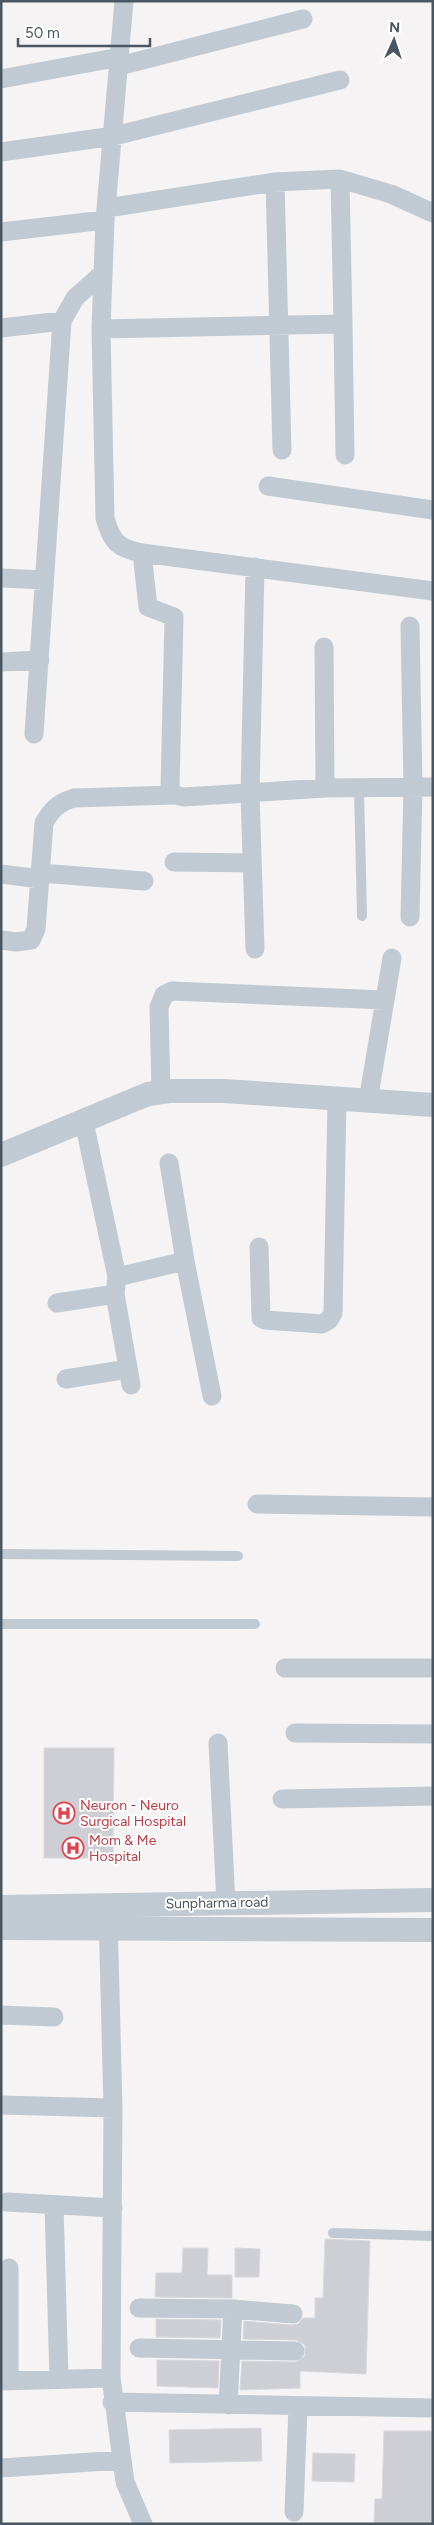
<svg xmlns="http://www.w3.org/2000/svg" width="434" height="2525" font-family="Figtree,sans-serif">
  <style>
    .building { fill: #cdcfd5; stroke: #d7d9de }
    .lines { fill: none; stroke-linecap: round; stroke-linejoin: round }
    .service { stroke: #c1cad2; stroke-width: 10 }
    .minor { stroke: #c1cad2; stroke-width: 19 }
    .tertiary { stroke: #c1cad2; stroke-width: 24 }
    .labels { text-anchor: middle; dominant-baseline: central; stroke-width: 4; stroke-linejoin: round; paint-order: stroke }
    .health-label { font-size: 14px; fill: #be3a42; stroke: #fff; text-anchor: start }
    .street-label { font-size: 14px; fill: #4a5661; stroke: #fff }
  </style>
  <rect width="100%" height="100%" fill="#f5f3f3"/>
  <path class="building" d="M44,1748H114L113,1858H44Z
    M325,2239L370,2241L366,2374L300,2371V2388L240,2390L242,2361L295,2362L305,2356V2345L296,2340L243,2339L244,2321L292,2325L298,2324L303,2318H315V2298H323Z
    M183,2248H208L207,2275H232V2298L155,2297L156,2273H182Z
    M235,2248L260,2249L259,2277H235Z
    M156,2319L221,2320L220,2338L156,2337Z
    M157,2360L219,2361L218,2388L157,2386Z
    M261,2428L262,2461L170,2463L169,2430Z
    M384,2431H433V2524H374L375,2499H382Z
    M313,2453L355,2454L354,2482L312,2481Z"/>
  <g class="lines">
    <path class="service" d="M359,789L362,916
      M1,1554L238,1556
      M1,1624H255
      M333,2233L433,2236"/>
    <path class="minor" d="M124,1L105,220L101,329L105,518C112,542 117,548 142,553L433,591
      M119,66L303,19
      M1,79L120,57
      M1,152L114,136L340,80
      M275,182L282,450
      M107,208L275,182L340,179L391,194L433,213
      M1,232L105,220
      M343,324L345,455
      M1,328L62,321
      M101,329L343,324L340,179
      M268,486L433,510
      M142,553L148,607L174,617L170,788L174,795L184,797L325,788L433,787
      M255,567L250,794L255,949
      M1,578L44,580
      M410,626L413,787L410,917
      M324,647L325,788
      M1,662L40,660
      M34,734L62,321L75,298L103,273
      M174,862L252,863
      M40,873L144,881
      M1,874L40,879
      M1,940L16,942L31,940L36,929L44,823C52,809 58,803 74,798L174,795
      M161,1092L159,1007L164,995L172,991L385,1000
      M368,1101L392,958
      M84,1122L117,1277
      M259,1247L261,1318L265,1320L322,1324L329,1320L333,1313L337,1099
      M185,1261L212,1396
      M57,1303L115,1294
      M66,1379L128,1369
      M131,1385L115,1294L117,1277L185,1261L169,1163
      M257,1504L433,1507
      M285,1668H433
      M295,1733L433,1734
      M218,1743L226,1903
      M282,1799L433,1796
      M108,1915L113,2108L111,2378L125,2482L143,2524
      M1,2015L54,2017
      M1,2105L113,2108
      M7,2202L113,2208
      M54,2205L59,2379
      M9,2268V2381
      M139,2308L233,2309L293,2314
      M139,2348L295,2351
      M1,2381L111,2378
      M112,2402L433,2408
      M228,2405L233,2309
      M1,2468L121,2460
      M294,2512L298,2407"/>
    <path class="tertiary" d="M1,1155L148,1094L169,1091H224L433,1105
      M1,1907L433,1900
      M1,1928L433,1930"/>
  </g>
  <defs>
    <g id="hospital-ring" transform="scale(1.125)"><circle r="9.5" fill="#fff" stroke="#e0444e" stroke-width="1.5"/><path d="M-5-5h3v3.5h4V-5h3V5h-3V1.5h-4V5h-3Z" fill="#e0444e"/></g>
  </defs>
  <g fill-rule="evenodd">
    <use href="#hospital-ring" x="64" y="1813"/>
    <use href="#hospital-ring" x="73" y="1848"/>
  </g>
  <g class="labels">
    <g class="health-label">
      <text x="80" y="1805">Neuron - Neuro<tspan x="80" dy="16">Surgical Hospital</tspan></text>
      <text x="89" y="1840">Mom &amp; Me<tspan x="89" dy="16">Hospital</tspan></text>
    </g>
    <g class="street-label">
      <text transform="translate(217 1903) rotate(-1)">Sunpharma road</text>
    </g>
  </g>
  <rect width="434" height="2525" fill="none" stroke="#4a5661" stroke-width="5"/>
  <g transform="translate(394 40) rotate(3)" stroke="#ffffff" stroke-width="4" paint-order="stroke">
  <path d="M0-4L9 19L0 12L-9 19Z" fill="#4a5661"/>
  <text y="-8" font-size="14" font-weight="bold" text-anchor="middle" fill="#4a5661">N</text>
  </g>
  <path d="M18 38v8h132v-8" fill="none" stroke="#4a5661" stroke-width="2.5"/>
  <text x="25" y="38" font-size="15" fill="#4a5661" stroke="#ffffff" stroke-width="4" paint-order="stroke">50 m</text>
</svg>
